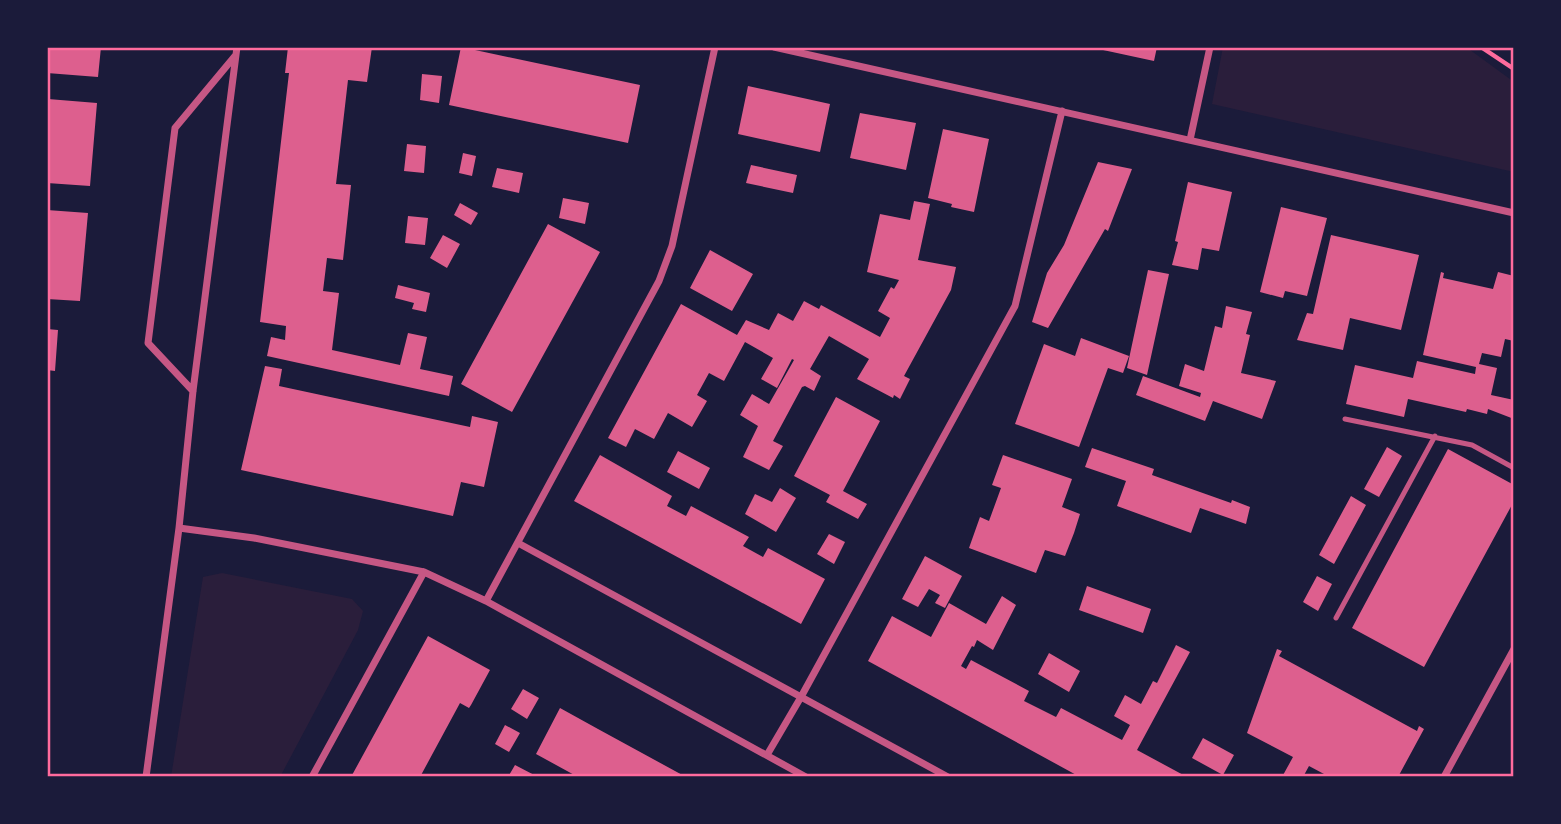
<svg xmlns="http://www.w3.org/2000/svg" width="1561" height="824" font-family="Overpass,sans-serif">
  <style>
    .green { fill: #2a1e3b }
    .building { fill: #dd5f8e }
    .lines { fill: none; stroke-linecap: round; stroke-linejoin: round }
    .path { stroke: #ff6b9d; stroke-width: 4.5 }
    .service { stroke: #c65784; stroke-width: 5 }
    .minor { stroke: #c65784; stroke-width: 7 }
    .neatline { fill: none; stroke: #ff6b9d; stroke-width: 2.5 }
  </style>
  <rect width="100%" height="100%" fill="#1b1b3a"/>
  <path class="green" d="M1223,47H1466L1514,82V172L1212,104Z
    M222,573L352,599L363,611L358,630L280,777H171L203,577Z"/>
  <path class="building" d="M47,47H101L98,77L47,73Z
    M288,47H372L367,82L348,80L336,184L351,185L347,223L343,260L327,258L323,291L339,293L332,350L400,365L408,333L427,337L420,369L453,376L449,396L267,356L271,337L285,340L286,326L260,322L289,73H285Z
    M461,47L640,85L628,143L449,105Z
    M1104,47H1157L1154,61L1103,50Z
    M422,74L442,76L439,103L420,100Z
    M748,86L830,104L820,152L738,134Z
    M48,99L97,103L90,186L47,183Z
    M860,113L916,123L906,170L850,158Z
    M943,129L989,139L974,212L951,207L952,204L928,198Z
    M407,144L426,146L424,173L404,171Z
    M463,153L476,156L472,176L459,173Z
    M1098,162L1132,169L1108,231L1105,229L1048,328L1032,322L1047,273L1064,245Z
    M751,165L797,175L793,193L746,183Z
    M497,168L523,173L519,193L492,187Z
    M1188,182L1232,192L1219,251L1202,248L1198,270L1172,265L1178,242L1175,241Z
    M563,198L589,203L585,224L559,218Z
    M914,201L930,204L918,260L956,267L951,290L904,376L910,379L900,399L894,395L893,398L857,379L869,359L829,336L810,369L821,376L814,391L805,386L802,387L773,441L783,446L769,470L743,457L758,426L740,415L752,394L769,404L794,360L792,359L777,388L761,379L773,358L745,342L724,381L709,373L697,395L707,401L692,427L668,413L654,439L635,429L626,447L608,438L681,304L737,335L746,320L769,330L778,313L793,321L804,301L819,309L821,305L880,337L890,318L878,311L891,287L894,289L899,280L867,272L880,214L910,220Z
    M460,203L478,213L471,225L454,215Z
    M1281,207L1327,218L1307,296L1285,291L1283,298L1260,292Z
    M47,210L88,213L80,301L47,299Z
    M408,216L428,218L425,245L405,243Z
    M548,224L600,252L512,412L461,384Z
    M443,235L460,244L447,268L430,258Z
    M1331,235L1419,255L1401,330L1350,318L1343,350L1297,340L1307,313L1313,314Z
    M710,250L753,274L732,311L690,288Z
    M1148,270L1169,274L1147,375L1127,368Z
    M1441,272L1444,273L1443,278L1493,289L1498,272L1514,276V341L1505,339L1501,357L1482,353L1479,364L1497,368L1491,395L1514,400V419L1488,409L1487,414L1467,409L1466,412L1408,399L1404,417L1346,404L1355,365L1413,378L1417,361L1475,374L1476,367L1423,355Z
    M398,285L430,293L426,312L412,309L414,303L395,298Z
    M1226,306L1252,312L1246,334L1250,335L1241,373L1276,381L1262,419L1213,401L1205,421L1136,395L1143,376L1200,397L1201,393L1179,386L1185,364L1204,371L1215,326L1222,328Z
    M47,329L58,330L55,371L47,370Z
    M1081,338L1129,356L1123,373L1108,368L1079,447L1015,424L1044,344L1075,356Z
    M265,366L282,369L279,386L470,427L472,416L498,422L484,487L461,482L453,516L241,470Z
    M836,397L880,421L843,491L867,504L858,519L826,502L830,495L794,476Z
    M1387,447L1402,456L1379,497L1364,489Z
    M1092,448L1154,469L1152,475L1231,503L1232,500L1250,507L1246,524L1200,508L1191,533L1117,506L1126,481L1085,467Z
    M1448,449L1514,485V501L1424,667L1352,628Z
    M678,451L710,468L699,489L667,472Z
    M600,455L672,496L667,506L686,516L691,506L749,537L743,546L763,557L768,548L825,579L801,624L574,501Z
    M1003,455L1072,479L1062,507L1080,514L1074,533L1065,556L1045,550L1036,573L969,548L980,517L989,521L1001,488L992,485Z
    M780,488L796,498L776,532L745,514L755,494L772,502Z
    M1351,496L1366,505L1334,564L1319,555Z
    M829,534L845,542L834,564L817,554Z
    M925,556L962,576L945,608L935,603L940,595L929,589L918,607L902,599Z
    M1317,576L1332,584L1318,611L1303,602Z
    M1087,586L1151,609L1143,633L1079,610Z
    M1002,596L1016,605L993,650L977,640L974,647L972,646L961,666L966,669L971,660L1029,691L1024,701L1056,717L1061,708L1122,740L1130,725L1114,716L1125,695L1141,704L1153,681L1157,683L1176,645L1190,652L1137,750L1187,777H1080L868,661L892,616L931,637L949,603L986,624Z
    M428,636L490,670L471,705L469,708L460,703L420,777H351Z
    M1277,649L1282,651L1279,656L1417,731L1419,726L1424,729L1398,777H1323L1324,774L1309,766L1303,777H1282L1293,757L1247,733Z
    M1049,653L1080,671L1069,692L1038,674Z
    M523,689L539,698L527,719L511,709Z
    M560,708L598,729L686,777H578L536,754Z
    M505,725L520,733L509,752L495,744Z
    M1203,738L1234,755L1223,775L1192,758Z
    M515,765L538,777H508Z"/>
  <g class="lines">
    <path class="path" d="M1481,47L1514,69"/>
    <path class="service" d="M1345,419L1472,445L1514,468
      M1336,618L1435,436"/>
    <path class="minor" d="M774,47L1514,213
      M1190,140L1210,47
      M193,391L148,343L175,128L235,56
      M179,528L254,538L424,572L486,601L806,777
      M518,543L948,777
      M486,601L659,281L672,246L715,47
      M767,755L801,697L1015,306L1062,111
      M146,777L179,528L193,391L237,47
      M312,777L424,572
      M1444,777L1514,649"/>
  </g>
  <rect width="1561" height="824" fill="none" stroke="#1b1b3a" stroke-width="98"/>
  <rect x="49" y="49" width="1463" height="726" class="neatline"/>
</svg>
